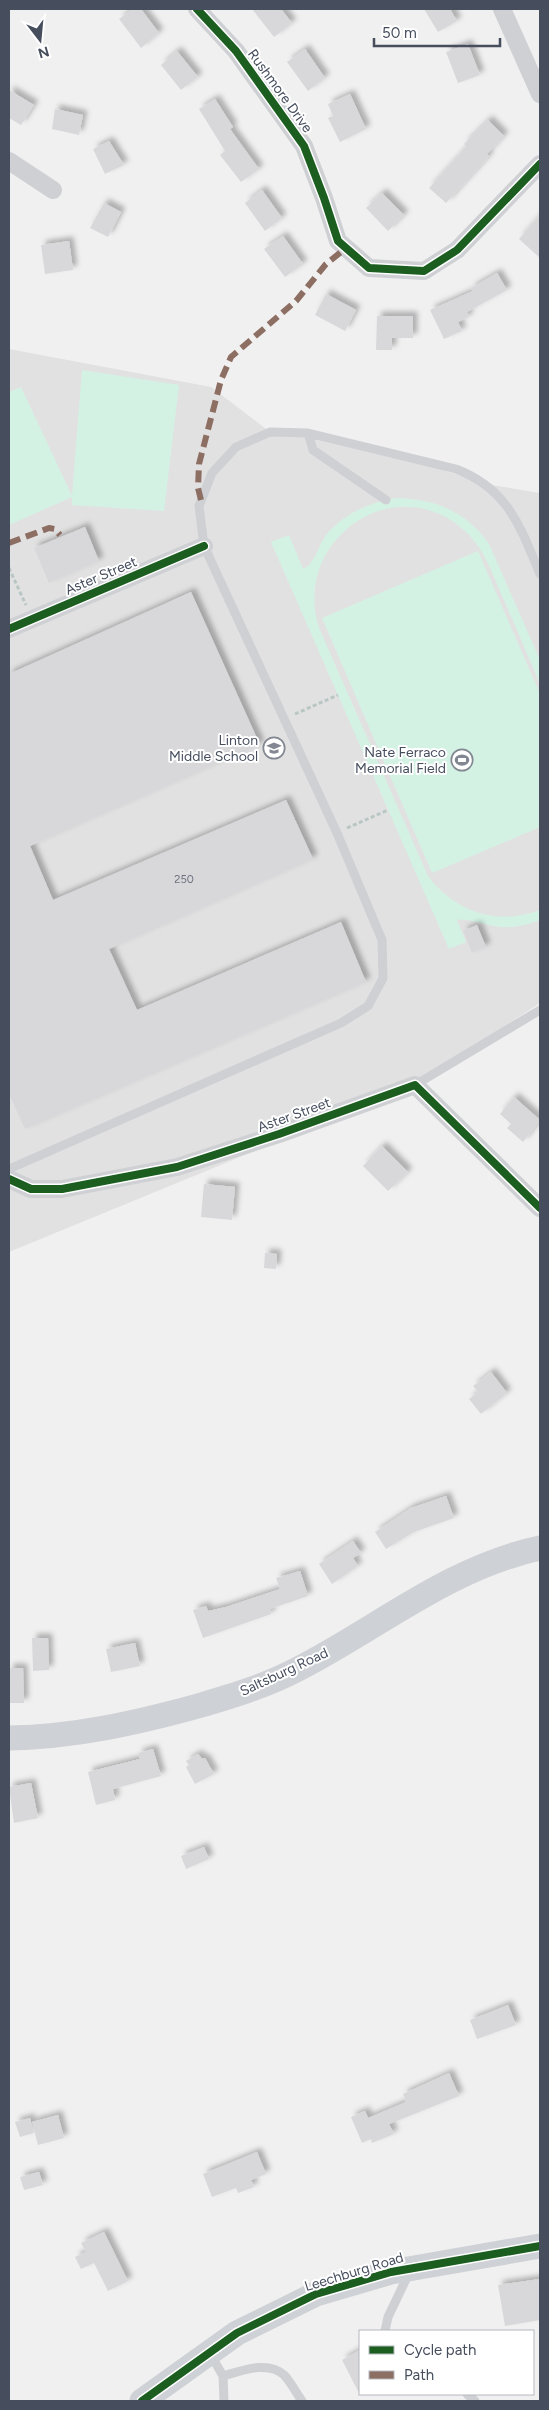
<svg xmlns="http://www.w3.org/2000/svg" width="549" height="2410" font-family="Figtree,sans-serif">
  <style>
    .education { fill: #e2e1e2 }
    .green { fill: #d3f2e4 }
    .building { fill: #d8d8db; filter: url(#shadow) }
    .lines { fill: none; stroke-linecap: round; stroke-linejoin: round }
    .path { stroke: #b8c6c4; stroke-width: 3; stroke-dasharray: 4 2.5; stroke-linecap: butt }
    .lane { stroke: #ced0d4; stroke-width: 9 }
    .street { stroke: #ced0d4; stroke-width: 18 }
    .secondary { stroke: #ced1d5; stroke-width: 25 }
    .quiet { stroke: #8d6e63; stroke-width: 6; stroke-dasharray: 12 6; stroke-linecap: butt }
    .cycleway-casing { stroke: #fff; stroke-width: 11 }
    .cycleway { stroke: #1b5e20; stroke-width: 8 }
    .labels { text-anchor: middle; dominant-baseline: central; stroke-width: 4; stroke-linejoin: round; paint-order: stroke }
    .number-label { font-size: 11px; fill: #6c727e }
    .street-label { font-size: 14px; fill: #464e5e; stroke: #fff }
    .poi-label { font-size: 14px; fill: #464e5e; stroke: #fff; text-anchor: end }
  </style>
  <defs>
    <filter id="shadow"><feDropShadow dx="4.5" dy="-4.5" stdDeviation="2.5" flood-color="#0004"/></filter>
  </defs>
  <rect width="100%" height="100%" fill="#f1f0f0"/>
  <path class="education" d="M9,349L211,387L270,432L320,439L396,455L486,484L540,493V1003L415,1085L9,1252Z"/>
  <path class="green" d="M82,370L179,385L164,511L72,505V497L9,525V392L21,387L72,496Z
    M396,498C435,499 466,511 489,544L540,660V684C528,656 516,628 504,600C493,576 485,549 465,531C395,467 291,540 319,628L428,876C455,912 497,926 540,910V920C527,925 514,928 500,927C489,926 465,917 457,920L466,942L449,949L271,542L289,535L303,569C315,564 318,546 326,535C345,513 368,503 396,498Z
    M478,551L540,694V827L432,873L322,618Z"/>
  <path class="building" d="M133,9H141L159,33L141,48L119,19Z
    M252,9H281L292,23L274,37Z
    M424,9H450L457,21L438,32Z
    M468,44L480,75L458,83L446,52Z
    M305,49L325,78L308,91L287,62Z
    M177,51L198,77L181,90L161,65Z
    M9,90L34,105L21,125L9,118Z
    M350,94L366,129L340,142L328,118L333,116L328,104Z
    M215,99L233,127L230,129L259,169L241,182L220,155L225,151L199,109Z
    M55,109L83,115L79,135L52,129Z
    M488,120L504,136L487,154L489,156L446,203L429,188L466,147L464,144Z
    M109,141L124,165L105,174L93,149Z
    M262,190L282,218L265,231L245,203Z
    M382,193L404,215L388,231L366,208Z
    M104,203L121,212L108,237L90,228Z
    M540,215V258L519,239Z
    M283,236L303,264L285,277L264,249Z
    M69,241L73,270L45,274L41,245Z
    M497,273L507,290L467,312L469,317L458,322L462,331L444,339L430,310L473,291L471,288Z
    M326,294L356,310L345,331L315,315Z
    M377,316H413V338H392V350H376Z
    M85,527L99,561L49,583L34,548Z
    M191,592L260,745L30,846L53,900L286,800L313,859L109,949L137,1010L341,922L366,982L25,1129L9,1094V674Z
    M477,925L486,947L472,953L463,931Z
    M514,1097L540,1120L523,1142L507,1128L511,1124L500,1114Z
    M382,1146L408,1172L388,1191L363,1166Z
    M204,1184L235,1187L232,1220L201,1217Z
    M265,1253L277,1254L276,1269L264,1268Z
    M491,1372L507,1393L481,1414L469,1399L478,1392L473,1386Z
    M446,1496L454,1518L414,1532L386,1549L375,1532L411,1508Z
    M353,1541L361,1553L353,1558L358,1566L332,1584L319,1564Z
    M300,1571L308,1596L270,1609L271,1614L203,1638L193,1610L206,1606L208,1611L226,1607L280,1589L276,1578Z
    M32,1638H48L49,1670L33,1671Z
    M135,1643L140,1666L111,1672L106,1649Z
    M9,1668H23L24,1703H9Z
    M153,1749L161,1776L113,1789L115,1800L96,1805L88,1772L140,1759L138,1753Z
    M198,1754L202,1759L205,1758L214,1774L195,1784L186,1767L189,1765L186,1761Z
    M31,1783L38,1818L14,1823L9,1787Z
    M204,1847L209,1859L186,1869L181,1856Z
    M508,2005L516,2025L477,2039L470,2020Z
    M449,2073L459,2096L389,2124L394,2134L372,2143L371,2139L362,2143L351,2117L365,2111L368,2118L406,2102L403,2094Z
    M58,2115L64,2138L38,2145L32,2122Z
    M30,2118L34,2133L20,2137L15,2122Z
    M257,2152L266,2174L251,2180L254,2187L238,2193L236,2188L212,2197L203,2174Z
    M39,2172L43,2185L24,2190L20,2177Z
    M104,2232L128,2281L108,2291L94,2263L81,2269L75,2257L86,2252L81,2243Z
    M540,2279V2320L505,2326L498,2285Z
    M360,2350V2395L342,2360Z"/>
  <g class="lines">
    <path class="path" d="M9,568L26,605
      M295,714L338,695
      M347,828L388,810"/>
    <path class="lane" d="M308,433L313,450L386,500
      M415,1085L540,1010
      M9,1169L341,1023L368,1006L383,978L382,940L337,833L204,546L199,506L212,473L236,447L270,432L308,433L456,469C508,489 520,526 540,574
      M385,2331L388,2317L409,2273
      M211,2355L223,2376L224,2401
      M223,2376C241,2371 268,2360 284,2375C291,2382 296,2393 302,2401
      M467,2394L475,2401"/>
    <path class="street" d="M197,9L236,51L304,146L324,198L338,241L369,268L424,271L457,250L540,164
      M502,9L540,94
      M9,161L53,190
      M9,629L204,546
      M9,1179L31,1189H62L177,1167L279,1134L415,1085L540,1208"/>
    <path class="secondary" d="M9,1738C74,1737 136,1723 198,1706C232,1696 266,1686 298,1669C378,1628 450,1567 540,1548
      M142,2401L237,2333L316,2294L391,2272L540,2246"/>
    <path class="quiet" d="M201,500L198,488L199,464L221,380L231,357L296,301L326,264L346,248
      M9,543L49,528L55,529L60,535"/>
    <g class="cycleway-casing">
      <path id="cycleway" d="M197,9L236,51L304,146L324,198L338,241L369,268L424,271L457,250L540,164
        M9,629L204,546
        M9,1179L31,1189H62L177,1167L279,1134L415,1085L540,1208
        M142,2401L237,2333L316,2294L391,2272L540,2246"/>
    </g>
    <use href="#cycleway" class="cycleway"/>
  </g>
  <defs>
    <g id="school-ring" transform="scale(1.125)"><circle r="9.5" fill="#fff" stroke="#828791" stroke-width="1.5"/><path d="M0-5L7-2L0 1L-7-2ZM-4 1L0 2.5L4 1V4Q0 6-4 4Z" fill="#828791"/></g>
    <g id="stadium-ring" transform="scale(1.125)"><circle r="9.5" fill="#fff" stroke="#828791" stroke-width="1.5"/><path d="M0-5a6.5 5 0 1 0 0 10a6.5 5 0 1 0 0-10ZM-3.5-1.8h7v3.6h-7Z" fill="#828791"/></g>
  </defs>
  <g fill-rule="evenodd">
    <use href="#school-ring" x="274" y="748"/>
    <use href="#stadium-ring" x="462" y="760"/>
  </g>
  <g class="labels">
    <g class="number-label">
      <text x="184" y="879">250</text>
    </g>
    <g class="street-label">
      <text transform="translate(280 91) rotate(54)">Rushmore Drive</text>
      <text transform="translate(101 576) rotate(-23)">Aster Street</text>
      <text transform="translate(294 1115) rotate(-20)">Aster Street</text>
      <text transform="translate(284 1672) rotate(-25)">Saltsburg Road</text>
      <text transform="translate(354 2272) rotate(-17)">Leechburg Road</text>
    </g>
    <g class="poi-label">
      <text x="258" y="740">Linton<tspan x="258" dy="16">Middle School</tspan></text>
      <text x="446" y="752">Nate Ferraco<tspan x="446" dy="16">Memorial Field</tspan></text>
    </g>
  </g>
  <rect width="549" height="2410" fill="none" stroke="#464e5e" stroke-width="20"/>
  <rect x="359" y="2330" width="175" height="65" fill="#ffffff" stroke="#b5b8bf"/>
  <rect x="369" y="2346" width="25" height="8" fill="#1b5e20" stroke="#b5b8bf"/>
  <text x="404" y="2355" font-size="15" fill="#464e5e">Cycle path</text>
  <rect x="369" y="2371" width="25" height="8" fill="#8d6e63" stroke="#b5b8bf"/>
  <text x="404" y="2380" font-size="15" fill="#464e5e">Path</text>
  <g transform="translate(40 40) rotate(164)" stroke="#ffffff" stroke-width="4" paint-order="stroke">
  <path d="M0-4L9 19L0 12L-9 19Z" fill="#464e5e"/>
  <text y="-8" font-size="14" font-weight="bold" text-anchor="middle" fill="#464e5e">N</text>
  </g>
  <path d="M374 38v8h126v-8" fill="none" stroke="#464e5e" stroke-width="2.5"/>
  <text x="382" y="38" font-size="15" fill="#464e5e" stroke="#ffffff" stroke-width="4" paint-order="stroke">50 m</text>
</svg>
